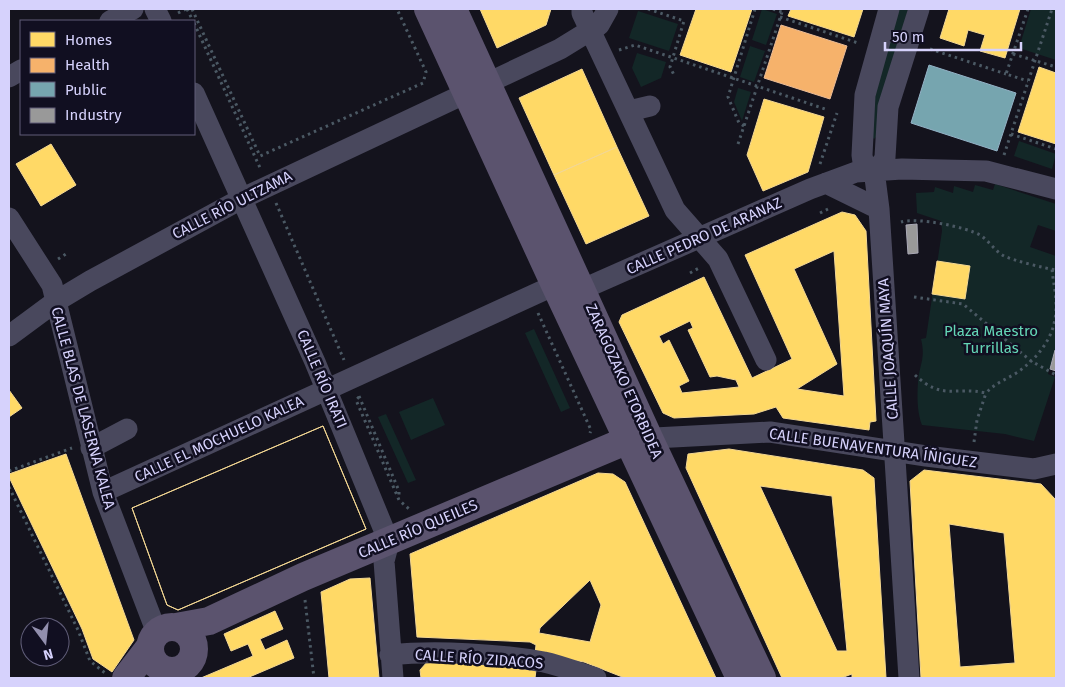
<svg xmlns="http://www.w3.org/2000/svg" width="1065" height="687" font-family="'Fira Sans',sans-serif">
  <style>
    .green { fill: #132727 }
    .homes { fill: #ffd966; stroke: #f3d793; fill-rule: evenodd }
    .health { fill: #f6b26b; stroke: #ecbc96 }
    .public { fill: #76a5af; stroke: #93b2c6 }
    .industry { fill: #999; stroke: #abaab7 }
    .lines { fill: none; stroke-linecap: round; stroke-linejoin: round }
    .path { stroke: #4b5964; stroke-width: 3; stroke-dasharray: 2.5 4; stroke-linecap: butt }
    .minor { stroke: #49485d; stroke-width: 21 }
    .major { stroke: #5b536e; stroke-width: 28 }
    .labels { text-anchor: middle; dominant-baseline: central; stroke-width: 5; stroke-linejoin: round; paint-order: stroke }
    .street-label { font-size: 15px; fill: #d6d2fc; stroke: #110f21 }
    .park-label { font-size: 15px; fill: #64d6b6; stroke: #110f21 }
  </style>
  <rect width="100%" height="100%" fill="#14131d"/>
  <path class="green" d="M762,9L777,14L766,45L752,40Z
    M898,9H908L877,136L874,139L872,137L875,94Z
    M1031,9H1056V60L1019,48Z
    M638,11L678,24L669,51L629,38Z
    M750,46L765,51L754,82L740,77Z
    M637,53L666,62L661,78L641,87L632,68Z
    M738,88L751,92L742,121L734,102Z
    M1019,141L1056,154L1052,169L1014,156Z
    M995,184L1056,204V231L1038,225L1030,247L1056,256V347L1048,374L1055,377L1034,441L1005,434L922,425C917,412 917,396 918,382C919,365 926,359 921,339L926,338L942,231L941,221L917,213L916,193L934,192L935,187L953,193L954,186L973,192L975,185L993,190Z
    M534,329L570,408L561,412L525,333Z
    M433,398L445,425L411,440L399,412Z
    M386,414L416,480L408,483L378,417Z"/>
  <path class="homes" d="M480,9H551L546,25L497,48Z
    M696,9H752L731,72L680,55Z
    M791,9H863L854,37L788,16Z
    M949,9H1020L1005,58L980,51L985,35L968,30L964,46L940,38Z
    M1039,67L1056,73V144L1018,132Z
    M582,69L617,147L554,175L519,98Z
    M764,99L824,117L808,172L763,191L747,155Z
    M51,144L76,185L41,206L16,164Z
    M617,147L649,216L586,244L554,175Z
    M842,212L855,215L866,231L876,421L870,422L869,430L783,418L776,407L754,414L674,418L663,413L619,322L622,315L704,277L752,378L769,370L792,359L745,255ZM834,251L844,396L797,389L837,364L794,269ZM690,321L693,328L688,330L710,377L717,376L736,380L739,387L682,393L679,386L689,381L669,340L663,344L659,336Z
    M937,261L970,266L965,299L932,294Z
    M9,390L22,408L9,417Z
    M323,426L366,529L178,610L167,605L132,508Z
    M323,426L366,529L178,610L167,605L132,508Z
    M729,449L863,470L874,478L886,678H852V674L841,678H782L686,468L688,454ZM760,486L832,496L847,651H837Z
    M66,454L134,640L112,672L93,659L82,629L9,477V474Z
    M924,470L1041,484L1055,499L1056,678H921L910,481ZM949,524L1004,533L1015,663L960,667Z
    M598,473L613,474L625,482L716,678H625L584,662L535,654L536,645L530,642L417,637L410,554ZM590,580L601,605L590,642L539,633L540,628Z
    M370,578L379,678H329L321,592L350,579Z
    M275,611L283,629L260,639L265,650L287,640L294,658L247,678H201L253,656L248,644L231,651L224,634Z
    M428,661L511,666L536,670L535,678H421L420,670Z"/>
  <path class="health" d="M781,25L847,46L830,99L764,78Z"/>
  <path class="public" d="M929,65L1016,93L997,151L911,123Z"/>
  <path class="industry" d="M917,224L918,253L908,254L906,225Z
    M1055,350L1056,351V371L1050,369Z"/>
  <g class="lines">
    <path class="path" d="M187,9L193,21
      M192,9L260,156L423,83L426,72L397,9
      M648,9L684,21L670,67L675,77
      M773,9L782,12
      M1028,9L1006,74L1028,81
      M178,13L186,9
      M780,17L858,43
      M194,23L261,170
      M930,49L1006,74
      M619,50L635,45L825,109
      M1013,54L1056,67
      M744,126L739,123L728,97L755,9
      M1011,134L1056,149
      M738,144L783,9
      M1004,155L1052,9
      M820,164L837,113
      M276,203L344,360
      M820,213L828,209
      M901,222C917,217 966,227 980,235C989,241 995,251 1004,256C1015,261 1044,268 1056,270
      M58,259L66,254
      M690,273L701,267
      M914,297L963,304L1031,361L1056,375
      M538,313L591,430L590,433
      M915,375C943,401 954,386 986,393C995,383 1007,379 1018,372C1041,355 1057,334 1056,304C1056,293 1053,281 1052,269
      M359,396L399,491V497
      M359,397L356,400L399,500L409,509
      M974,442L977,420L986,393
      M9,471L72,448
      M9,487L78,630L90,661L105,673
      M305,600L314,678"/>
    <path class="minor" d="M155,9L161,21
      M582,9V13L675,210L718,259L766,360
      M110,21L133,9
      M9,77L21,70
      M194,93L315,362L389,542L384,561L393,678
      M629,111L650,106
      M874,170L879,209L909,678
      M874,170L882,165L885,157L888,107L919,9
      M874,170L863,162L862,155L865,95L889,9
      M826,183L879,209
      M9,218L52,285L103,492L157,633
      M583,289L810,189L856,172L902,169L986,171L1056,189
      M9,336L55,302L90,281L243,198L560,49L599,25L608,9
      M635,439L770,432L926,456L1034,469L1056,464
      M91,448L127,429
      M103,492L555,285
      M390,655C435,650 500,654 544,662C562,666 579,673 596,678
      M169,671L170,678"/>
    <path class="major" d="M428,9L555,285L740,678
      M453,9L649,438L762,678
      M150 649a22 22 0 1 1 44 0a22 22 0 1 1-44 0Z
      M176,627L209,621L303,577L628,440
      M126,678L149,648"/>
  </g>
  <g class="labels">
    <g class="street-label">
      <text transform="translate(232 205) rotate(-27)">CALLE RÍO ULTZAMA</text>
      <text transform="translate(704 236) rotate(-24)">CALLE PEDRO DE ARANAZ</text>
      <text transform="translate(888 349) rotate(-94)">CALLE JOAQUÍN MAYA</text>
      <text transform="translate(322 379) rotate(67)">CALLE RÍO IRATI</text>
      <text transform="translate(624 381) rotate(66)">ZARAGOZAKO ETORBIDEA</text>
      <text transform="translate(83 408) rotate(75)">CALLE BLAS DE LASERNA KALEA</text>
      <text transform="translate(219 439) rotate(-25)">CALLE EL MOCHUELO KALEA</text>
      <text transform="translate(873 448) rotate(8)">CALLE BUENAVENTURA ÍÑIGUEZ</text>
      <text transform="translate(418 529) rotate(-23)">CALLE RÍO QUEILES</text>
      <text transform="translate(479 659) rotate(4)">CALLE RÍO ZIDACOS</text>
    </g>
    <g class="park-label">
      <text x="991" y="331">Plaza Maestro<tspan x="991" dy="17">Turrillas</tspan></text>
    </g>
  </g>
  <rect width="1065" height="687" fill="none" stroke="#d6d2fc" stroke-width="20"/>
  <rect x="20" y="20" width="175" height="115" fill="#110f21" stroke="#605d79"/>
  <rect x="30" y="32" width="25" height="15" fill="#ffd966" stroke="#605d79"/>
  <text x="65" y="45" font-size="15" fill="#d6d2fc">Homes</text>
  <rect x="30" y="58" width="25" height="15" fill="#f6b26b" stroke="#605d79"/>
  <text x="65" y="70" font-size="15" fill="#d6d2fc">Health</text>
  <rect x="30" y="82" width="25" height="15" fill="#76a5af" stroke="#605d79"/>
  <text x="65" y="95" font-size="15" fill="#d6d2fc">Public</text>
  <rect x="30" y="108" width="25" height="15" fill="#999999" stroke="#605d79"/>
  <text x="65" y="120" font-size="15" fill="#d6d2fc">Industry</text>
  <g transform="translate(45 642) rotate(165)"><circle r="24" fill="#110f21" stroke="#605d79"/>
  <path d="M0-4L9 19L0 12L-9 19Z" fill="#928fae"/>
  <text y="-8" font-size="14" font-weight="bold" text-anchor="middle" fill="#d6d2fc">N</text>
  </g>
  <path d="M885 42v8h136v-8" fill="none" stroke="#d6d2fc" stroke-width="2.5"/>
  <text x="892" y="42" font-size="15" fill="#d6d2fc" stroke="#110f21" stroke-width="4" paint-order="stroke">50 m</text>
</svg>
